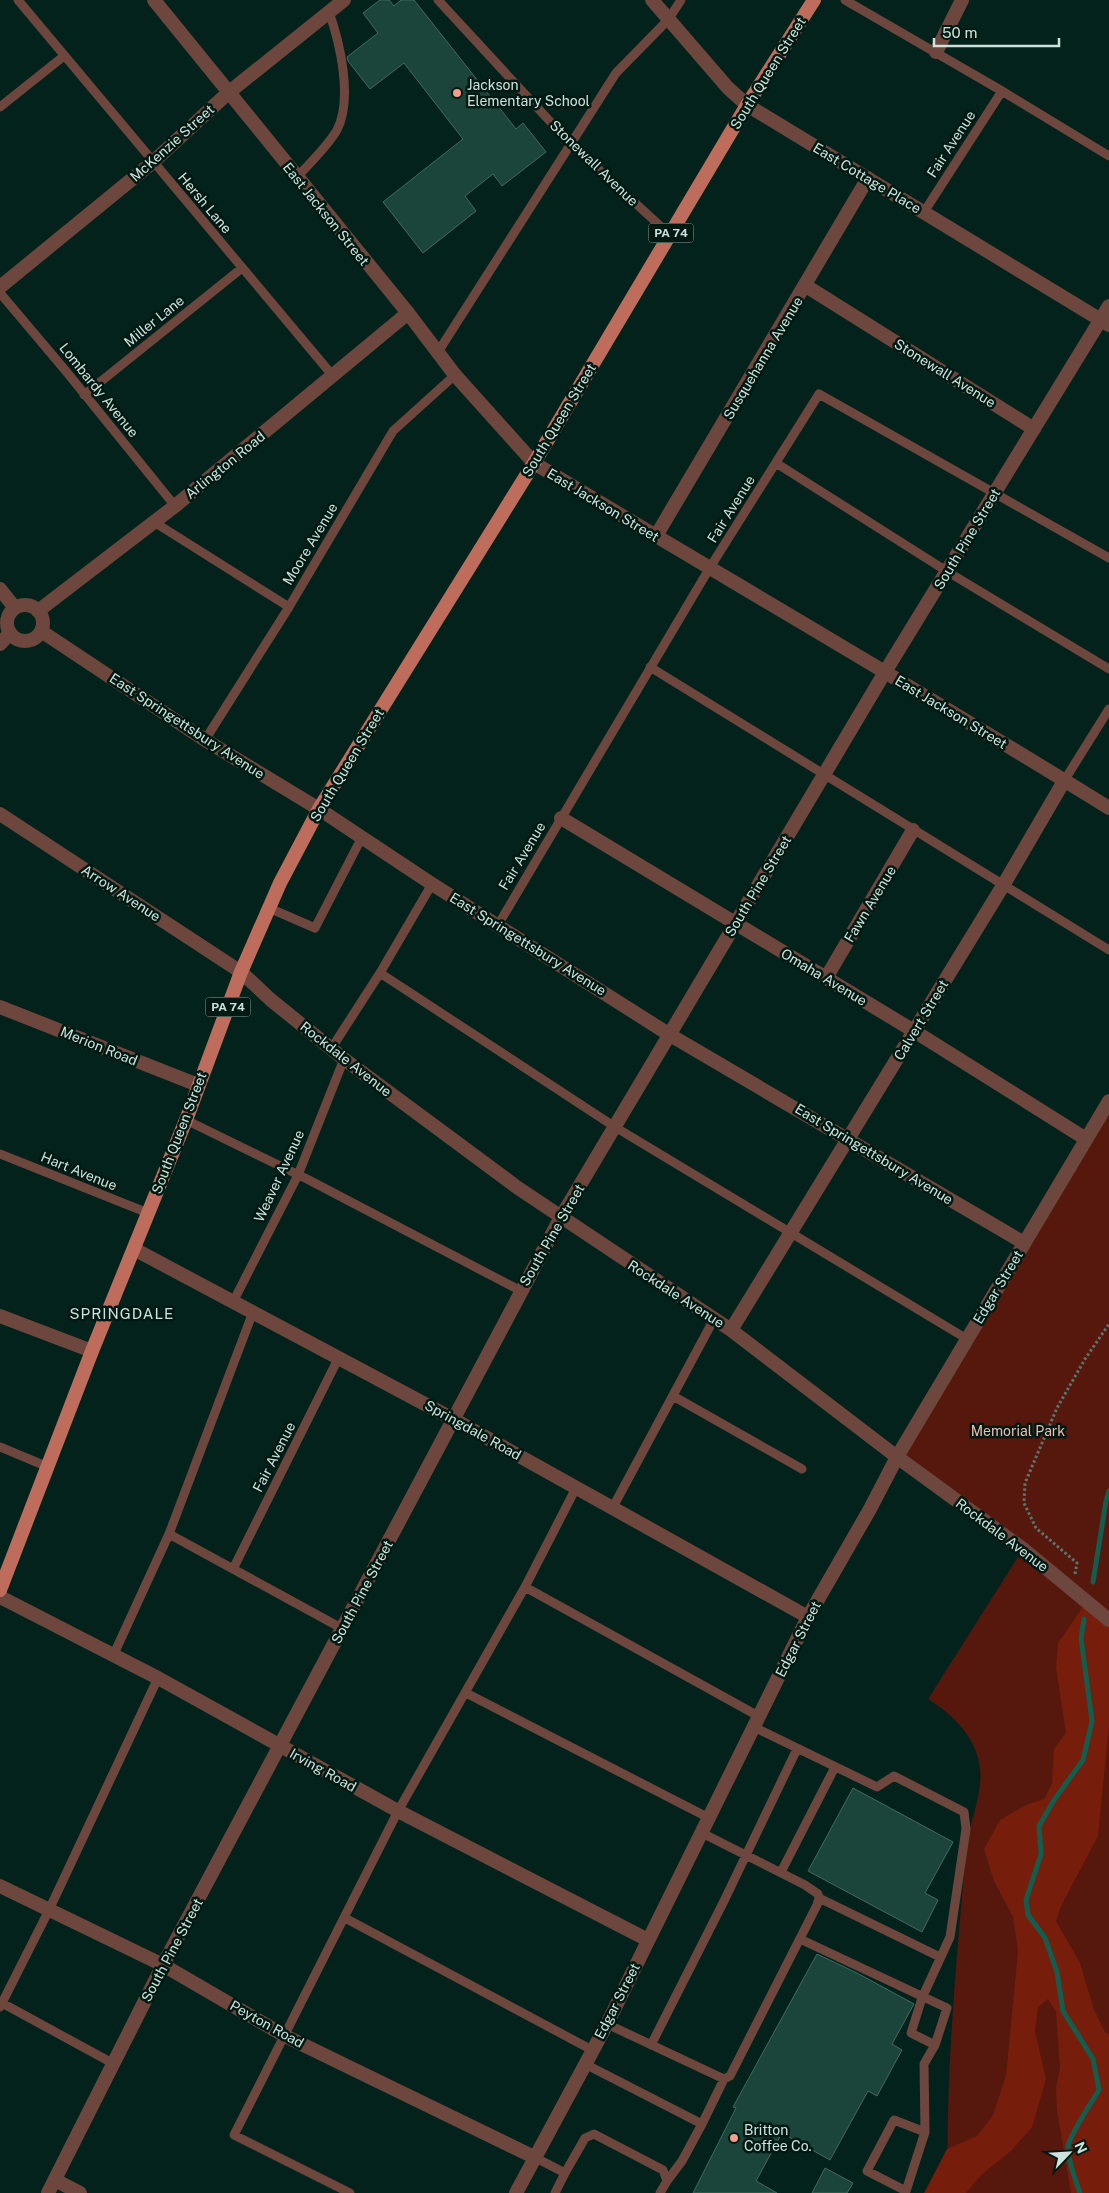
<svg xmlns="http://www.w3.org/2000/svg" width="1109" height="2193" font-family="'Public Sans',sans-serif">
  <style>
    .green { fill: #56180c }
    .forest { fill: #761d0b }
    .lines { fill: none; stroke-linecap: round; stroke-linejoin: round }
    .stream { stroke: #115e4e; stroke-width: 5 }
    .building { fill: #1b453b; stroke: #426a5f }
    .path { stroke: #5b766f; stroke-width: 3; stroke-dasharray: 2.5 2.5; stroke-linecap: butt }
    .service { stroke: #6d463d; stroke-width: 9 }
    .minor { stroke: #6d463d; stroke-width: 14 }
    .tertiary { stroke: #6d463d; stroke-width: 14 }
    .primary { stroke: #be6d5c; stroke-width: 14 }
    .poi-dot { fill: #f49e8a; stroke: #001912; stroke-width: 2 }
    .labels { text-anchor: middle; dominant-baseline: central; stroke-width: 5; stroke-linejoin: round; paint-order: stroke }
    .shield { fill: #001912; stroke: #90a69f; stroke-width: 1 }
    .shield-label { font-size: 12px; font-weight: bold; fill: #cde2db }
    .street-label { font-size: 14px; fill: #cde2db; stroke: #001912 }
    .poi-label { font-size: 14px; fill: #cde2db; stroke: #001912; text-anchor: start }
    .park-label { font-size: 14px; fill: #f0bcb0; stroke: #001912 }
    .neighbourhood-label { font-size: 15px; letter-spacing: 1px; fill: #cde2db; stroke: #001912 }
  </style>
  <rect width="100%" height="100%" fill="#03221b"/>
  <path class="green" d="M1109,1101V2193H948C945,2079 956,1965 966,1851C968,1820 987,1791 978,1758C971,1732 950,1713 928,1699L1023,1549L897,1457Z"/>
  <path class="forest" d="M1087,1601L1109,1620V1725L1098,1836L1061,1906L1056,1921L1080,1963L1094,2010L1105,2032L1109,2034V2193H1071L1057,2110L1056,2088L1060,2068L1056,2012L1048,1999L1038,2007L1035,2031L1046,2079L1032,2127L1012,2150L981,2175L966,2193H924L947,2149L977,2136L993,2115L1006,2076L1018,1951L1013,1917L994,1881L984,1849L1000,1820L1026,1805L1044,1799L1052,1784L1054,1749L1066,1733L1056,1668L1058,1643Z"/>
  <g class="lines">
    <path class="stream" d="M1093,1582L1106,1501L1109,1491
      M1080,2193C1076,2182 1067,2158 1068,2146C1070,2135 1092,2101 1099,2090L1093,2059L1063,2011L1057,1972L1045,1938L1028,1915L1026,1900L1041,1854L1039,1826L1054,1800L1083,1760L1092,1721L1081,1638L1084,1619"/>
  </g>
  <path class="building" d="M380,0H389L394,6L401,0H414L516,129L523,123L546,152L502,186L493,174L465,196L476,211L423,253L383,202L463,139L404,63L370,89L348,61L347,57L378,33L363,13Z
    M853,1788L953,1842L925,1893L938,1900L922,1932L808,1871Z
    M817,1954L857,1973L914,2004L892,2044L902,2050L877,2096L868,2091L830,2160L782,2133L756,2181L777,2193H693L736,2108L733,2107Z
    M825,2168L853,2183L847,2193H812Z"/>
  <g class="lines">
    <path class="path" d="M1075,1574L1077,1563L1036,1528L1024,1503L1025,1483L1057,1408L1085,1359L1109,1324"/>
    <path class="service" d="M18,0L333,376
      M438,0L570,143L670,235
      M845,0L1002,91L1109,156
      M0,107L64,56
      M297,177C310,163 327,147 337,130C353,99 340,43 329,12
      M924,212L1002,91
      M0,293L65,370L175,506
      M438,352L616,73L668,20L681,0
      M84,395L242,268
      M776,463L948,572L1109,669
      M154,522L289,607
      M650,667L1109,950
      M205,740L289,607L393,431L455,375
      M1064,781L1109,709
      M269,908L315,928L362,837
      M498,925L709,569L819,394L1109,558
      M380,973L615,1127L967,1339
      M331,1049L380,973L432,884
      M186,1120L307,1179L521,1291
      M0,1154L148,1213
      M233,1302L298,1175L344,1059
      M673,1396L802,1469
      M0,1447L48,1467
      M613,1507L714,1319
      M169,1534L343,1629
      M233,1569L339,1357
      M525,1587L760,1717
      M113,1656L169,1534L253,1312
      M466,1693L709,1818
      M754,1727L877,1787L894,1776L964,1812L966,1829L950,1937L922,1998L911,2033L935,2045
      M781,1872L835,1767
      M819,1898L940,1957
      M345,1918L592,2050
      M800,1939L947,2008L935,2045L924,2064L925,2132L906,2191L867,2171L894,2120L925,2132
      M2,2003L114,2064
      M0,2007L49,1910L158,1678
      M607,2024L724,2079L730,2076L817,1905L819,1898L818,1894L805,1885L702,1833
      M651,2045L724,1901L797,1749
      M585,2064L702,2124L724,2079
      M536,2158L565,2173L585,2138L594,2134L663,2170L667,2181L660,2193
      M667,2181L682,2161L702,2124
      M350,2193L234,2135L398,1811L525,1587L577,1486
      M555,2193L565,2173"/>
    <path class="minor" d="M652,0L728,88L747,105L1109,325
      M936,52L962,0
      M806,286L1034,429
      M0,287L153,162L228,93L344,0
      M534,463C725,578 919,690 1109,808
      M656,536L868,178
      M38,611L175,506L408,313
      M0,644L10,633
      M319,809L432,884L670,1035L1024,1243
      M0,814L241,972L271,1000L344,1059L518,1188L731,1330L897,1457L1023,1549L1109,1620
      M561,818L914,1031L1086,1139
      M826,978L913,830
      M0,1007L198,1085
      M134,1249L453,1419L808,1617
      M0,1316L92,1351
      M731,1330L1004,884L1064,781
      M0,1597L158,1678L398,1811L648,1940
      M0,1886L163,1965L285,2036L536,2158
      M55,2180L80,2193
      M516,2193L607,2024L808,1617L870,1509L897,1457L1109,1101"/>
    <path class="tertiary" d="M154,0L408,313L455,375L534,463
      M0,589L15,608
      M7 623a18 18 0 1 1 36 0a18 18 0 1 1-36 0Z
      M41,631L205,740L319,809
      M48,2193L163,1965L561,1217L885,672L1109,306"/>
    <path class="primary" d="M0,1590L92,1351L186,1120L241,972L280,883L319,809L534,463L747,105L814,0"/>
  </g>
  <g class="poi-dot">
    <circle cx="457" cy="93" r="5"/>
    <circle cx="734" cy="2138" r="5"/>
  </g>
  <g class="labels">
    <g class="shield">
      <rect x="648.5" y="223.5" width="45" height="19" rx="4"/>
      <rect x="205.5" y="997.5" width="45" height="19" rx="4"/>
    </g>
    <g class="shield-label">
      <text x="671" y="233">PA 74</text>
      <text x="228" y="1007">PA 74</text>
    </g>
    <g class="street-label">
      <text transform="translate(768 73) rotate(-58)">South Queen Street</text>
      <text transform="translate(172 143) rotate(-42)">McKenzie Street</text>
      <text transform="translate(951 144) rotate(-57)">Fair Avenue</text>
      <text transform="translate(594 163) rotate(44)">Stonewall Avenue</text>
      <text transform="translate(867 178) rotate(31)">East Cottage Place</text>
      <text transform="translate(205 203) rotate(50)">Hersh Lane</text>
      <text transform="translate(326 214) rotate(51)">East Jackson Street</text>
      <text transform="translate(154 321) rotate(-39)">Miller Lane</text>
      <text transform="translate(763 358) rotate(-59)">Susquehanna Avenue</text>
      <text transform="translate(945 373) rotate(32)">Stonewall Avenue</text>
      <text transform="translate(99 390) rotate(51)">Lombardy Avenue</text>
      <text transform="translate(559 420) rotate(-59)">South Queen Street</text>
      <text transform="translate(225 465) rotate(-39)">Arlington Road</text>
      <text transform="translate(603 505) rotate(31)">East Jackson Street</text>
      <text transform="translate(731 509) rotate(-58)">Fair Avenue</text>
      <text transform="translate(967 539) rotate(-59)">South Pine Street</text>
      <text transform="translate(310 544) rotate(-59)">Moore Avenue</text>
      <text transform="translate(951 712) rotate(31)">East Jackson Street</text>
      <text transform="translate(187 726) rotate(33)">East Springettsbury Avenue</text>
      <text transform="translate(347 765) rotate(-59)">South Queen Street</text>
      <text transform="translate(522 856) rotate(-59)">Fair Avenue</text>
      <text transform="translate(758 886) rotate(-59)">South Pine Street</text>
      <text transform="translate(121 893) rotate(33)">Arrow Avenue</text>
      <text transform="translate(870 904) rotate(-59)">Fawn Avenue</text>
      <text transform="translate(528 944) rotate(32)">East Springettsbury Avenue</text>
      <text transform="translate(824 977) rotate(31)">Omaha Avenue</text>
      <text transform="translate(921 1020) rotate(-59)">Calvert Street</text>
      <text transform="translate(99 1046) rotate(22)">Merion Road</text>
      <text transform="translate(346 1059) rotate(38)">Rockdale Avenue</text>
      <text transform="translate(179 1133) rotate(-69)">South Queen Street</text>
      <text transform="translate(874 1154) rotate(31)">East Springettsbury Avenue</text>
      <text transform="translate(79 1171) rotate(22)">Hart Avenue</text>
      <text transform="translate(279 1176) rotate(-65)">Weaver Avenue</text>
      <text transform="translate(552 1235) rotate(-60)">South Pine Street</text>
      <text transform="translate(998 1287) rotate(-59)">Edgar Street</text>
      <text transform="translate(676 1294) rotate(33)">Rockdale Avenue</text>
      <text transform="translate(473 1430) rotate(29)">Springdale Road</text>
      <text transform="translate(274 1457) rotate(-63)">Fair Avenue</text>
      <text transform="translate(1002 1535) rotate(37)">Rockdale Avenue</text>
      <text transform="translate(362 1592) rotate(-62)">South Pine Street</text>
      <text transform="translate(798 1639) rotate(-63)">Edgar Street</text>
      <text transform="translate(323 1770) rotate(29)">Irving Road</text>
      <text transform="translate(172 1950) rotate(-62)">South Pine Street</text>
      <text transform="translate(617 2001) rotate(-63)">Edgar Street</text>
      <text transform="translate(267 2024) rotate(29)">Peyton Road</text>
    </g>
    <g class="poi-label">
      <text x="467" y="85">Jackson<tspan x="467" dy="16">Elementary School</tspan></text>
      <text x="744" y="2130">Britton<tspan x="744" dy="16">Coffee Co.</tspan></text>
    </g>
    <g class="park-label">
      <text x="1018" y="1431">Memorial Park</text>
    </g>
    <g class="neighbourhood-label">
      <text x="122" y="1313">SPRINGDALE</text>
    </g>
  </g>
  <g transform="translate(1069 2153) rotate(65)" stroke="#001912" stroke-width="4" paint-order="stroke">
  <path d="M0-4L9 19L0 12L-9 19Z" fill="#cde2db"/>
  <text y="-8" font-size="14" font-weight="bold" text-anchor="middle" fill="#cde2db">N</text>
  </g>
  <path d="M934 38v8h125v-8" fill="none" stroke="#cde2db" stroke-width="2.5"/>
  <text x="942" y="38" font-size="15" fill="#cde2db" stroke="#001912" stroke-width="4" paint-order="stroke">50 m</text>
</svg>
